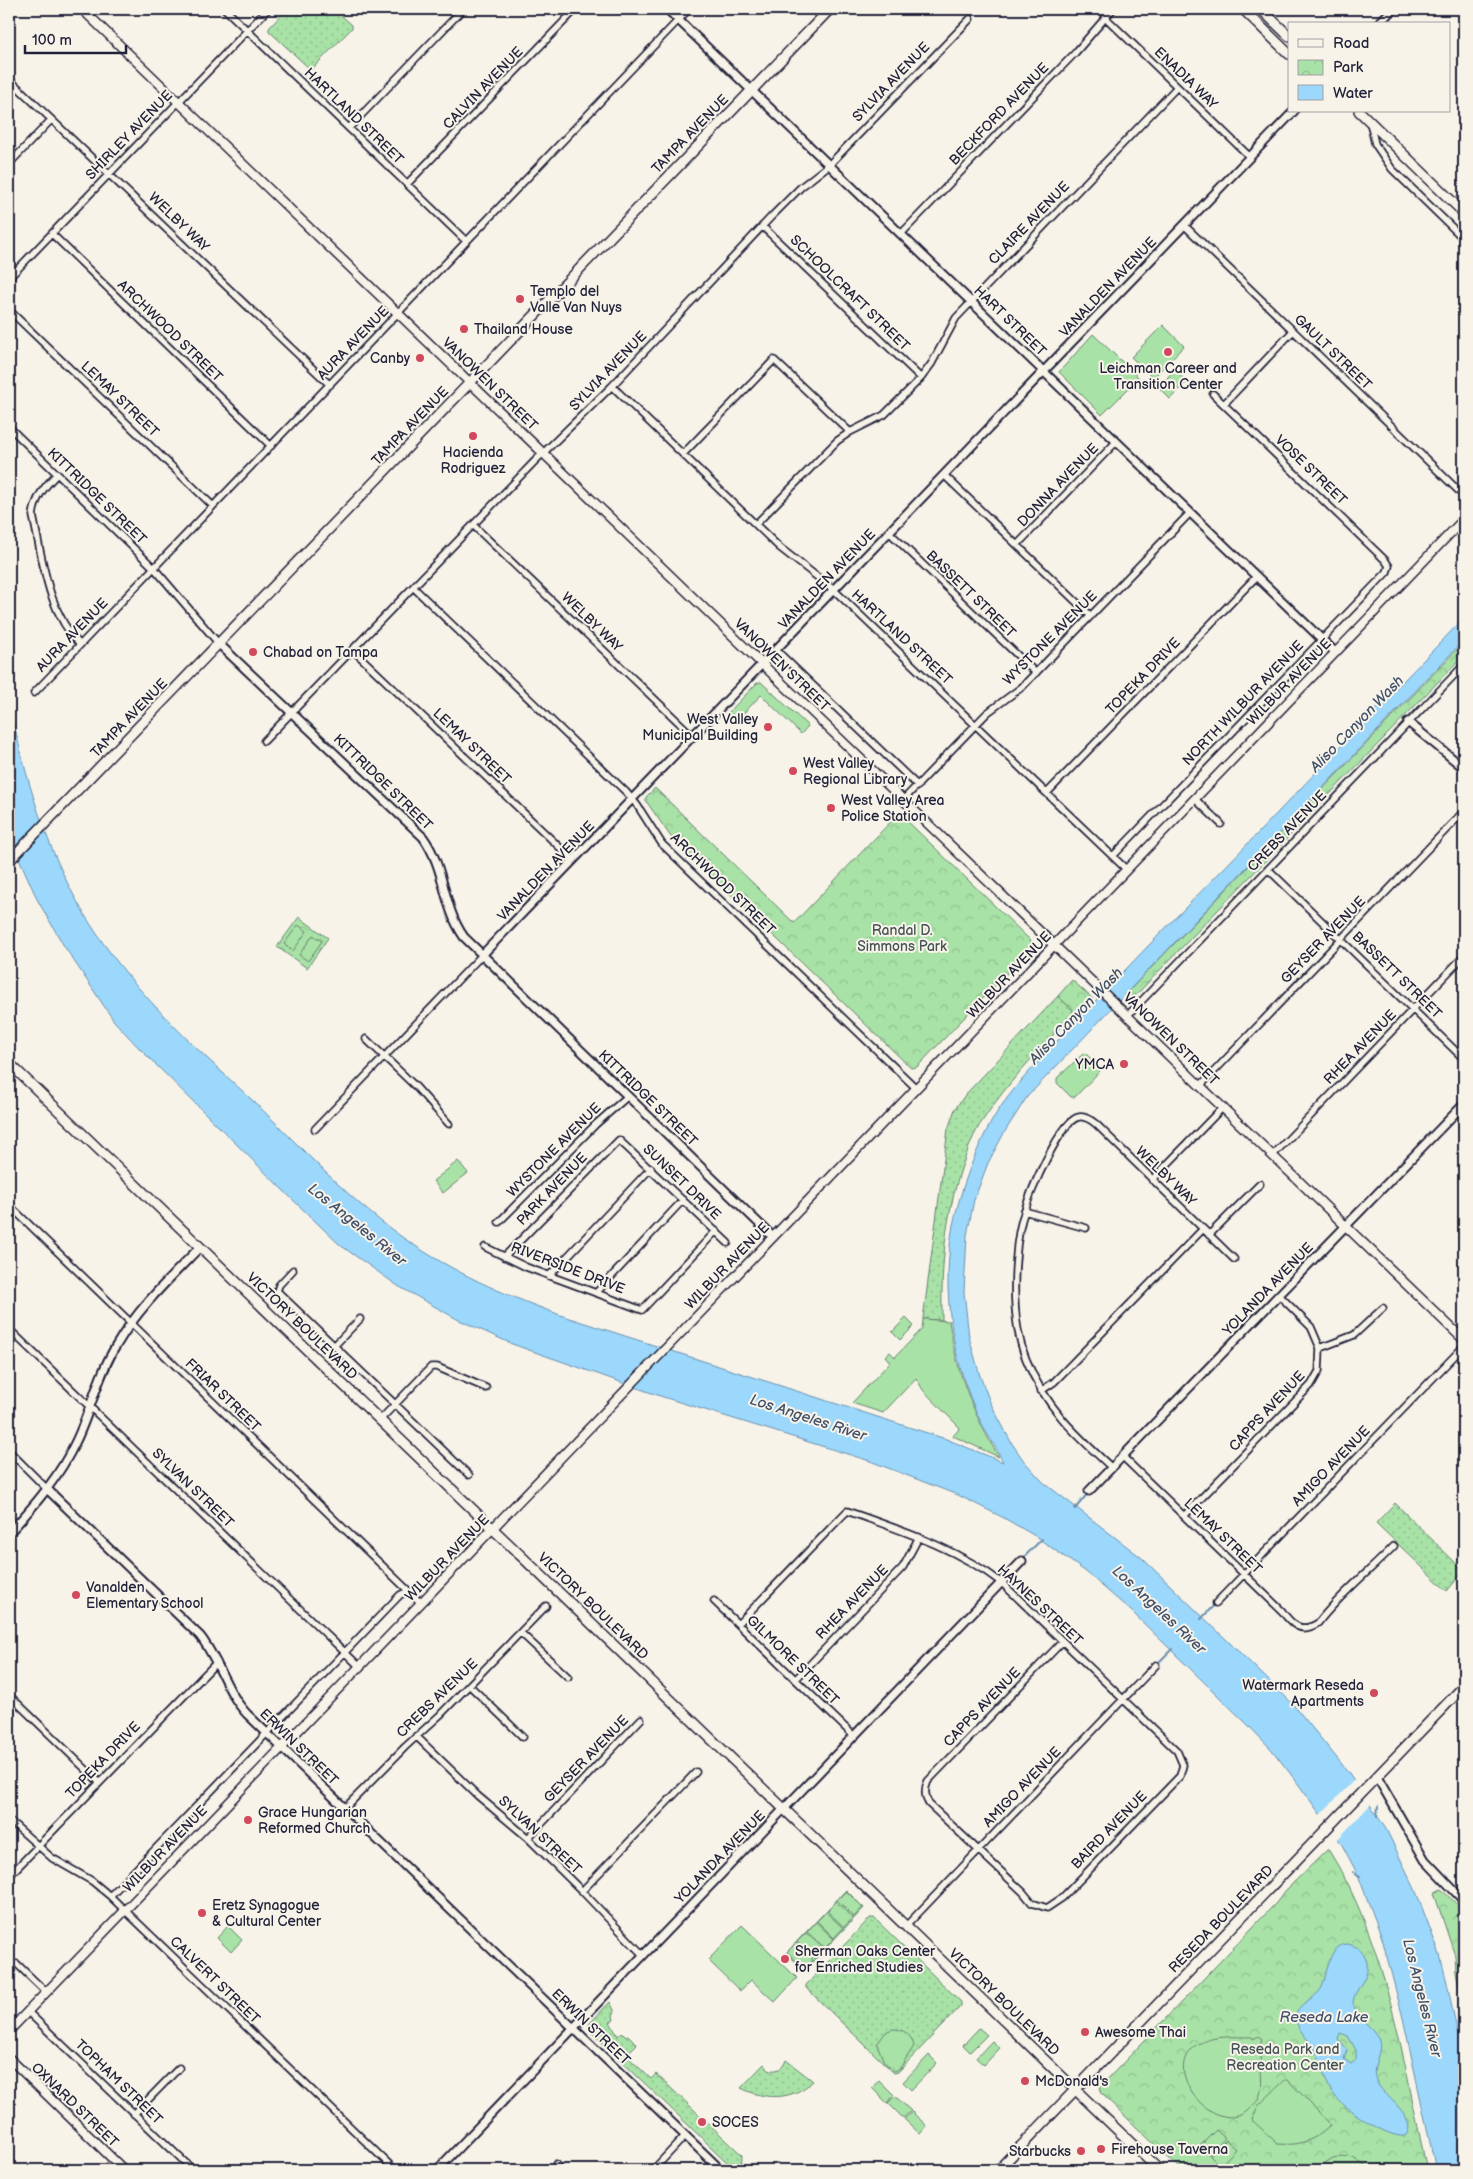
<svg xmlns="http://www.w3.org/2000/svg" width="1473" height="2179" font-family="'Balsamiq Sans',sans-serif">
  <style>
    .grass { fill: url(#grass-dots); stroke: #658270 }
    .park { fill: url(#park-crowns); stroke: #658270 }
    .garden { fill: #a8e2a6; stroke: #658270 }
    .water { fill: #9bd8fc; stroke: #6b8faf; fill-rule: evenodd }
    .pier { fill: #f7f3e8 }
    .lines { fill: none; stroke-linecap: round; stroke-linejoin: round }
    .stream { stroke: #6b8faf; stroke-width: 2 }
    .minor-casing { stroke: #22223b; stroke-width: 9 }
    .tertiary-casing { stroke: #22223b; stroke-width: 11 }
    .secondary-casing { stroke: #22223b; stroke-width: 11 }
    .primary-casing { stroke: #22223b; stroke-width: 12 }
    .minor { stroke: #f7f3e8; stroke-width: 5.5 }
    .tertiary { stroke: #f7f3e8; stroke-width: 7 }
    .secondary { stroke: #f7f3e8; stroke-width: 8 }
    .primary { stroke: #f7f3e8; stroke-width: 9 }
    .poi-dot { fill: #d1495b; stroke: #f7f3e8; stroke-width: 2 }
    .labels { text-anchor: middle; dominant-baseline: central; stroke-width: 4; stroke-linejoin: round; paint-order: stroke }
    .street-label { font-size: 14px; fill: #22223b; stroke: #f7f3e8 }
    .poi-label { font-size: 14px; fill: #22223b; stroke: #f7f3e8; text-anchor: start }
    .park-label { font-size: 14px; fill: #445256; stroke: #f7f3e8 }
    .water-label { font-size: 15px; font-style: italic; fill: #40506b; stroke: #f7f3e8 }
  </style>
  <defs>
    <pattern id="grass-dots" width="8" height="8" patternUnits="userSpaceOnUse" patternTransform="scale(1.25)"><rect width="8" height="8" fill="#a8e2a6"/><path d="M2 2h.1M6 6h.1" fill="none" stroke="#90c290" stroke-width="1.8" stroke-linecap="round"/></pattern>
    <pattern id="park-crowns" width="20" height="18" patternUnits="userSpaceOnUse" patternTransform="scale(1.25)"><rect width="20" height="18" fill="#a8e2a6"/><path d="M2 6a3 3 0 1 1 6 0M12 15a3 3 0 1 1 6 0" fill="none" stroke="#90c290"/></pattern>
  </defs>
  <rect width="100%" height="100%" fill="#f7f3e8"/>
  <filter id="ink" filterUnits="userSpaceOnUse"><feTurbulence type="fractalNoise" baseFrequency=".02" numOctaves="2"/><feDisplacementMap in="SourceGraphic" scale="10" xChannelSelector="R" yChannelSelector="G"/><feConvolveMatrix kernelMatrix="1 2 1 2 8 2 1 2 1" color-interpolation-filters="sRGB"/></filter>
  <g filter="url(#ink)">
    <path class="grass" d="M287,9H334L352,25V28L311,70L269,31V28Z
      M1058,996L1073,1010L1072,1015C1040,1049 1008,1082 983,1120C973,1134 968,1150 962,1166C945,1218 941,1265 942,1320L923,1319L948,1129L955,1109L965,1095Z
      M1395,1503L1464,1571L1447,1591L1376,1523Z
      M870,1918H874L961,2002V2006L898,2072L894,2073L806,1988V1985Z
      M610,2002L615,2012L613,2015L614,2020L610,2022L618,2036L622,2032L626,2036L628,2035L637,2044L626,2055L651,2079L656,2074L742,2155L741,2170H735L589,2030V2024Z
      M786,2060L813,2081C792,2101 765,2100 741,2088L764,2064L770,2070C779,2071 783,2068 786,2060Z"/>
    <path class="park" d="M1464,642V655L1135,996L1131,998L1125,995Z
      M655,788L794,923L899,813L1031,941L1033,946L917,1067L911,1068L671,837L646,801V797Z
      M299,917L328,938L307,968L277,947Z
      M1072,980L1093,999L1078,1015L1058,996Z
      M1328,1849C1388,1944 1403,2062 1427,2170H1181L1102,2094L1100,2087L1276,1903L1286,1890Z
      M1441,1889L1464,1911V2010L1456,1972L1455,1956L1434,1893Z
      M846,1890L864,1908L805,1970L786,1953Z"/>
    <path class="garden" d="M1163,325L1184,346L1153,378L1131,357Z
      M1093,334L1139,378L1102,415L1059,372Z
      M1174,370L1187,382L1179,390L1167,378Z
      M1165,379L1177,392L1170,399L1158,387Z
      M761,682L808,726L801,734L761,695L737,720L728,713L757,683Z
      M298,925L307,931L293,951L284,944Z
      M313,935L322,941L308,961L299,955Z
      M1085,1053L1100,1067V1071L1075,1097H1071L1057,1083V1078L1083,1054Z
      M458,1161L468,1173L443,1193L433,1181Z
      M906,1318L914,1326L900,1340L892,1332Z
      M923,1319L949,1321C956,1371 973,1414 999,1457L953,1436L960,1428L923,1390L916,1378L883,1413L852,1403L890,1362L885,1356L890,1352L895,1357L922,1329Z
      M846,1891L863,1907L854,1917L837,1900Z
      M836,1902L853,1918L844,1927L827,1911Z
      M826,1912L843,1928L834,1938L817,1921Z
      M816,1922L834,1939L825,1948L807,1932Z
      M742,1925L797,1978L775,2002L751,1980L740,1991L708,1960Z
      M228,1926L242,1940L231,1952L217,1938Z
      M806,1933L824,1949L815,1959L797,1942Z
      M796,1943L813,1960L805,1969L787,1952Z
      M979,2028L987,2035L970,2052L963,2045Z
      M892,2029C904,2029 911,2034 914,2046L900,2068L895,2071L884,2062L877,2044L886,2032Z
      M1259,2036L1262,2039C1256,2055 1266,2080 1259,2098C1257,2102 1254,2105 1251,2107C1220,2144 1152,2067 1200,2043C1216,2035 1235,2037 1253,2037V2039Z
      M992,2041L1000,2048L984,2065L976,2058Z
      M929,2055L937,2063L911,2090L903,2082Z
      M879,2080L894,2095L887,2103L872,2088Z
      M1285,2080H1288L1331,2125C1316,2140 1299,2146 1278,2144L1252,2120L1258,2106Z
      M895,2096L911,2111L903,2118L888,2103Z
      M912,2112L927,2126L920,2134L904,2119Z
      M1216,2130L1225,2138L1209,2155L1200,2146Z
      M1226,2140L1236,2149L1220,2166L1210,2156Z
      M1343,2156L1353,2158L1371,2170H1314L1333,2158Z"/>
    <path class="water" d="M1464,618V640L1027,1097L1004,1133L988,1163L974,1200L967,1235L964,1292L969,1337L980,1376L990,1402L1011,1442L1024,1461L1043,1482L1142,1558L1292,1703L1349,1773L1386,1829L1415,1889L1440,1955L1447,1983L1464,2063V2170H1436L1403,2018L1382,1938L1358,1875L1341,1843L1296,1781L1272,1750L1247,1724L1131,1611L1086,1572L1035,1536L1004,1518L960,1496L870,1461L663,1397L512,1344L457,1319L398,1286L340,1245L291,1198L140,1049L114,1021L64,946L38,901L9,836V702C26,779 45,848 86,917C129,987 189,1042 249,1097C302,1147 352,1205 414,1245C462,1277 513,1298 566,1317L946,1439L1003,1462C996,1446 985,1432 978,1416C951,1356 941,1290 953,1225C961,1188 975,1150 994,1117C1012,1088 1036,1065 1058,1040C1101,995 1143,951 1186,907C1280,812 1371,713 1464,618Z
      M1347,1944C1354,1945 1359,1948 1363,1954C1380,1978 1341,1993 1357,2014C1364,2023 1376,2030 1379,2041C1383,2056 1367,2067 1379,2086C1386,2097 1420,2120 1405,2136C1388,2139 1341,2107 1332,2092C1324,2079 1322,2063 1315,2050C1310,2040 1296,2030 1296,2018C1296,2002 1316,2000 1322,1987C1328,1973 1327,1946 1347,1944ZM1340,2033L1348,2036L1356,2050V2060L1351,2064L1344,2059L1347,2050L1338,2039Z"/>
    <path class="pier" d="M1356,1778L1372,1803L1336,1841L1318,1817Z"/>
    <g class="lines">
      <path class="stream" d="M1075,1509L1088,1493
        M1023,1558L1042,1539
        M1201,1619L1215,1604
        M1158,1663L1172,1649
        M1377,1816L1378,1806
        M1353,1872L1360,1876"/>
      <g class="minor-casing">
        <path id="minor" d="M225,9L466,241
          M1105,17L1250,157
          M9,79L330,385
          M1370,122L1375,144L1392,169L1464,239
          M349,128L463,9
          M9,164L51,120
          M407,184L576,9
          M762,226L921,378
          M1185,226L1464,496
          M52,234L271,446
          M901,234L1075,53L1113,9
          M9,278L268,9
          M9,310L213,506
          M612,386L779,547L834,590L1127,870
          M1224,404L1293,331
          M9,427L154,568L219,644
          M683,454L774,360L850,432
          M57,474C44,487 35,498 33,516C43,561 47,610 80,645
          M944,475L1091,616
          M756,524L837,441L850,432L884,415L921,378L932,363L956,318L1177,87
          M474,526L693,736
          M889,532L1036,673
          M1017,545L1116,442
          M413,587L626,792L637,805L662,844L916,1088
          M353,650L573,860
          M776,650L918,786
          M34,693L689,9
          M264,741L535,461L612,386L771,217L801,187L829,165L970,19
          M1047,793L1256,577
          M904,799L987,713L1022,687L1190,513
          M1195,799L1221,824
          M1113,856L1387,572L1389,566L1385,560L1213,394
          M1268,869L1464,1059
          M1128,1015L1464,665
          M366,1039L416,1087L449,1124
          M1201,1085L1464,811
          M315,1129L482,955
          M1273,1155L1464,956
          M1152,1180L1223,1107
          M9,1205L421,1603
          M1024,1211L1086,1228
          M499,1222L596,1124L628,1096
          M1209,1235L1260,1184
          M485,1247L526,1267L642,1310L716,1231
          M504,1257L619,1140L728,1243
          M293,1270L279,1285L277,1291L469,1475
          M549,1276L651,1168
          M596,1293L683,1200
          M1279,1295L1311,1327L1320,1348
          M9,1329L359,1666
          M334,1346L360,1319
          M1041,1391L1054,1382L1203,1229
          M380,1420L431,1367H437L486,1388
          M9,1451L47,1489
          M1123,1457L1282,1611C1292,1625 1301,1634 1318,1623C1340,1594 1369,1572 1394,1546
          M1112,1468C1076,1435 1045,1407 1026,1359C1014,1328 1013,1292 1016,1258C1017,1242 1019,1226 1025,1210C1030,1193 1061,1119 1079,1117C1085,1116 1091,1120 1096,1124L1234,1259
          M1184,1516L1311,1385L1319,1371L1320,1348L1354,1335L1383,1308
          M714,1601L855,1737
          M1216,1603L1464,1346
          M738,1624L847,1511C900,1530 957,1548 1002,1583L1177,1751L1183,1765L1180,1776L1062,1898L1047,1908L1032,1903L1023,1892L929,1804C925,1797 924,1789 928,1781L1062,1642
          M521,1633L568,1677
          M796,1679L903,1567L919,1537
          M469,1685L523,1737
          M9,1695L99,1782
          M416,1736L478,1796L528,1838L582,1891L643,1955
          M345,1808L405,1747L440,1715L546,1606
          M9,1820L52,1858L92,1881L110,1896L395,2170
          M528,1838L641,1719
          M9,1876L217,1662
          M582,1891L696,1772
          M110,1896L400,1595L408,1591
          M906,1926L1156,1665
          M17,1964L46,1992
          M27,2011L193,2170
          M134,2114L179,2068
          M556,2164L561,2170
          M653,2170L685,2136"/>
      </g>
      <g class="tertiary-casing">
        <path id="tertiary" d="M667,9L1335,652
          M1378,24L1393,9
          M219,644L423,837C446,869 442,906 464,937L773,1237
          M1408,722L1464,768
          M482,955L1294,111
          M47,1489L200,1636C219,1660 226,1692 247,1714L721,2170
          M1089,1491L1464,1104
          M9,1533C35,1505 60,1476 76,1441C91,1410 98,1375 116,1346C138,1308 170,1278 200,1247
          M1377,1777L1425,1860L1464,1901
          M437,2170L1022,1561"/>
      </g>
      <g class="secondary-casing">
        <path id="secondary" d="M82,9L1464,1340
          M9,2031L1464,519
          M9,2058L124,2170"/>
      </g>
      <g class="primary-casing">
        <path id="primary" d="M1243,9L1289,54
          M1261,9L1289,36
          M1359,111L1464,213
          M9,861L830,9
          M9,1063L1159,2170
          M998,2170L1464,1686"/>
      </g>
      <use href="#minor" class="minor"/>
      <use href="#tertiary" class="tertiary"/>
      <use href="#secondary" class="secondary"/>
      <use href="#primary" class="primary"/>
    </g>
  </g>
  <g class="poi-dot">
    <circle cx="520" cy="299" r="5"/>
    <circle cx="464" cy="329" r="5"/>
    <circle cx="1168" cy="352" r="5"/>
    <circle cx="420" cy="358" r="5"/>
    <circle cx="473" cy="436" r="5"/>
    <circle cx="253" cy="652" r="5"/>
    <circle cx="768" cy="727" r="5"/>
    <circle cx="793" cy="771" r="5"/>
    <circle cx="831" cy="808" r="5"/>
    <circle cx="1124" cy="1064" r="5"/>
    <circle cx="76" cy="1595" r="5"/>
    <circle cx="1374" cy="1693" r="5"/>
    <circle cx="248" cy="1820" r="5"/>
    <circle cx="202" cy="1913" r="5"/>
    <circle cx="785" cy="1959" r="5"/>
    <circle cx="1085" cy="2032" r="5"/>
    <circle cx="1025" cy="2081" r="5"/>
    <circle cx="702" cy="2122" r="5"/>
    <circle cx="1101" cy="2149" r="5"/>
    <circle cx="1081" cy="2151" r="5"/>
  </g>
  <g class="labels">
    <g class="street-label">
      <text transform="translate(1186 78) rotate(44)">ENADIA WAY</text>
      <text transform="translate(891 82) rotate(-46)">SYLVIA AVENUE</text>
      <text transform="translate(483 88) rotate(-46)">CALVIN AVENUE</text>
      <text transform="translate(999 114) rotate(-46)">BECKFORD AVENUE</text>
      <text transform="translate(354 116) rotate(44)">HARTLAND STREET</text>
      <text transform="translate(690 134) rotate(-46)">TAMPA AVENUE</text>
      <text transform="translate(129 135) rotate(-46)">SHIRLEY AVENUE</text>
      <text transform="translate(179 222) rotate(44)">WELBY WAY</text>
      <text transform="translate(1029 223) rotate(-46)">CLAIRE AVENUE</text>
      <text transform="translate(1108 287) rotate(-46)">VANALDEN AVENUE</text>
      <text transform="translate(850 293) rotate(44)">SCHOOLCRAFT STREET</text>
      <text transform="translate(1010 321) rotate(44)">HART STREET</text>
      <text transform="translate(170 331) rotate(44)">ARCHWOOD STREET</text>
      <text transform="translate(353 343) rotate(-46)">AURA AVENUE</text>
      <text transform="translate(1333 352) rotate(44)">GAULT STREET</text>
      <text transform="translate(608 371) rotate(-46)">SYLVIA AVENUE</text>
      <text transform="translate(490 384) rotate(44)">VANOWEN STREET</text>
      <text transform="translate(120 399) rotate(44)">LEMAY STREET</text>
      <text transform="translate(410 426) rotate(-46)">TAMPA AVENUE</text>
      <text transform="translate(1311 470) rotate(44)">VOSE STREET</text>
      <text transform="translate(1058 485) rotate(-46)">DONNA AVENUE</text>
      <text transform="translate(97 496) rotate(44)">KITTRIDGE STREET</text>
      <text transform="translate(827 579) rotate(-46)">VANALDEN AVENUE</text>
      <text transform="translate(971 594) rotate(44)">BASSETT STREET</text>
      <text transform="translate(592 622) rotate(44)">WELBY WAY</text>
      <text transform="translate(72 635) rotate(-46)">AURA AVENUE</text>
      <text transform="translate(902 637) rotate(43)">HARTLAND STREET</text>
      <text transform="translate(1050 638) rotate(-45)">WYSTONE AVENUE</text>
      <text transform="translate(782 665) rotate(44)">VANOWEN STREET</text>
      <text transform="translate(1143 676) rotate(-46)">TOPEKA DRIVE</text>
      <text transform="translate(1289 682) rotate(-46)">WILBUR AVENUE</text>
      <text transform="translate(1243 703) rotate(-46)">NORTH WILBUR AVENUE</text>
      <text transform="translate(129 718) rotate(-46)">TAMPA AVENUE</text>
      <text transform="translate(472 746) rotate(44)">LEMAY STREET</text>
      <text transform="translate(383 782) rotate(44)">KITTRIDGE STREET</text>
      <text transform="translate(1287 831) rotate(-46)">CREBS AVENUE</text>
      <text transform="translate(546 871) rotate(-46)">VANALDEN AVENUE</text>
      <text transform="translate(723 884) rotate(44)">ARCHWOOD STREET</text>
      <text transform="translate(1323 940) rotate(-46)">GEYSER AVENUE</text>
      <text transform="translate(1009 975) rotate(-46)">WILBUR AVENUE</text>
      <text transform="translate(1397 975) rotate(44)">BASSETT STREET</text>
      <text transform="translate(1171 1039) rotate(44)">VANOWEN STREET</text>
      <text transform="translate(1360 1047) rotate(-46)">RHEA AVENUE</text>
      <text transform="translate(648 1098) rotate(44)">KITTRIDGE STREET</text>
      <text transform="translate(554 1150) rotate(-45)">WYSTONE AVENUE</text>
      <text transform="translate(1166 1176) rotate(44)">WELBY WAY</text>
      <text transform="translate(682 1182) rotate(44)">SUNSET DRIVE</text>
      <text transform="translate(552 1189) rotate(-46)">PARK AVENUE</text>
      <text transform="translate(727 1266) rotate(-46)">WILBUR AVENUE</text>
      <text transform="translate(568 1268) rotate(21)">RIVERSIDE DRIVE</text>
      <text transform="translate(1268 1289) rotate(-46)">YOLANDA AVENUE</text>
      <text transform="translate(302 1326) rotate(44)">VICTORY BOULEVARD</text>
      <text transform="translate(223 1395) rotate(44)">FRIAR STREET</text>
      <text transform="translate(1267 1411) rotate(-47)">CAPPS AVENUE</text>
      <text transform="translate(1331 1466) rotate(-46)">AMIGO AVENUE</text>
      <text transform="translate(193 1488) rotate(44)">SYLVAN STREET</text>
      <text transform="translate(1223 1536) rotate(44)">LEMAY STREET</text>
      <text transform="translate(447 1558) rotate(-46)">WILBUR AVENUE</text>
      <text transform="translate(852 1602) rotate(-46)">RHEA AVENUE</text>
      <text transform="translate(1040 1605) rotate(43)">HAYNES STREET</text>
      <text transform="translate(593 1606) rotate(44)">VICTORY BOULEVARD</text>
      <text transform="translate(793 1660) rotate(44)">GILMORE STREET</text>
      <text transform="translate(437 1698) rotate(-44)">CREBS AVENUE</text>
      <text transform="translate(982 1707) rotate(-46)">CAPPS AVENUE</text>
      <text transform="translate(299 1747) rotate(44)">ERWIN STREET</text>
      <text transform="translate(586 1759) rotate(-46)">GEYSER AVENUE</text>
      <text transform="translate(103 1760) rotate(-46)">TOPEKA DRIVE</text>
      <text transform="translate(1022 1787) rotate(-46)">AMIGO AVENUE</text>
      <text transform="translate(1109 1830) rotate(-46)">BAIRD AVENUE</text>
      <text transform="translate(540 1835) rotate(43)">SYLVAN STREET</text>
      <text transform="translate(165 1849) rotate(-46)">WILBUR AVENUE</text>
      <text transform="translate(720 1857) rotate(-46)">YOLANDA AVENUE</text>
      <text transform="translate(1221 1919) rotate(-46)">RESEDA BOULEVARD</text>
      <text transform="translate(215 1980) rotate(44)">CALVERT STREET</text>
      <text transform="translate(1004 2002) rotate(44)">VICTORY BOULEVARD</text>
      <text transform="translate(591 2027) rotate(44)">ERWIN STREET</text>
      <text transform="translate(119 2082) rotate(44)">TOPHAM STREET</text>
      <text transform="translate(75 2105) rotate(44)">OXNARD STREET</text>
    </g>
    <g class="poi-label">
      <text x="530" y="291">Templo del<tspan x="530" dy="16">Valle Van Nuys</tspan></text>
      <text x="474" y="329">Thailand House</text>
      <text x="410" y="358" text-anchor="end">Canby</text>
      <text x="1168" y="368" text-anchor="middle">Leichman Career and<tspan x="1168" dy="16">Transition Center</tspan></text>
      <text x="473" y="452" text-anchor="middle">Hacienda<tspan x="473" dy="16">Rodriguez</tspan></text>
      <text x="263" y="652">Chabad on Tampa</text>
      <text x="758" y="719" text-anchor="end">West Valley<tspan x="758" dy="16">Municipal Building</tspan></text>
      <text x="803" y="763">West Valley<tspan x="803" dy="16">Regional Library</tspan></text>
      <text x="841" y="800">West Valley Area<tspan x="841" dy="16">Police Station</tspan></text>
      <text x="1114" y="1064" text-anchor="end">YMCA</text>
      <text x="86" y="1587">Vanalden<tspan x="86" dy="16">Elementary School</tspan></text>
      <text x="1364" y="1685" text-anchor="end">Watermark Reseda<tspan x="1364" dy="16">Apartments</tspan></text>
      <text x="258" y="1812">Grace Hungarian<tspan x="258" dy="16">Reformed Church</tspan></text>
      <text x="212" y="1905">Eretz Synagogue<tspan x="212" dy="16">&amp; Cultural Center</tspan></text>
      <text x="795" y="1951">Sherman Oaks Center<tspan x="795" dy="16">for Enriched Studies</tspan></text>
      <text x="1095" y="2032">Awesome Thai</text>
      <text x="1035" y="2081">McDonald's</text>
      <text x="712" y="2122">SOCES</text>
      <text x="1111" y="2149">Firehouse Taverna</text>
      <text x="1071" y="2151" text-anchor="end">Starbucks</text>
    </g>
    <g class="park-label">
      <text x="902" y="930">Randal D.<tspan x="902" dy="16">Simmons Park</tspan></text>
      <text x="1285" y="2049">Reseda Park and<tspan x="1285" dy="16">Recreation Center</tspan></text>
    </g>
    <g class="water-label">
      <text transform="translate(1357 724) rotate(-46)">Aliso Canyon Wash</text>
      <text transform="translate(1076 1016) rotate(-46)">Aliso Canyon Wash</text>
      <text transform="translate(357 1225) rotate(39)">Los Angeles River</text>
      <text transform="translate(808 1418) rotate(18)">Los Angeles River</text>
      <text transform="translate(1159 1610) rotate(43)">Los Angeles River</text>
      <text transform="translate(1422 1998) rotate(76)">Los Angeles River</text>
      <text x="1324" y="2017">Reseda Lake</text>
    </g>
  </g>
  <rect width="1473" height="2179" fill="none" stroke="#f7f3e8" stroke-width="30"/>
  <rect x="15" y="15" width="1443" height="2149" fill="none" stroke="#22223b" stroke-width="2" filter="url(#ink)"/>
  <rect x="1288" y="22" width="162" height="90" fill="#f7f3e8" stroke="#a29fa3"/>
  <rect x="1298" y="39" width="25" height="8" fill="#f7f3e8" stroke="#a29fa3"/>
  <text x="1333" y="48" font-size="15" fill="#22223b">Road</text>
  <rect x="1298" y="60" width="25" height="15" fill="url(#park-crowns)" stroke="#a29fa3"/>
  <text x="1333" y="72" font-size="15" fill="#22223b">Park</text>
  <rect x="1298" y="85" width="25" height="15" fill="#9bd8fc" stroke="#a29fa3"/>
  <text x="1333" y="98" font-size="15" fill="#22223b">Water</text>
  <path d="M25 45v8h101v-8" fill="none" stroke="#22223b" stroke-width="2.5"/>
  <text x="32" y="45" font-size="15" fill="#22223b" stroke="#f7f3e8" stroke-width="4" paint-order="stroke">100 m</text>
</svg>
